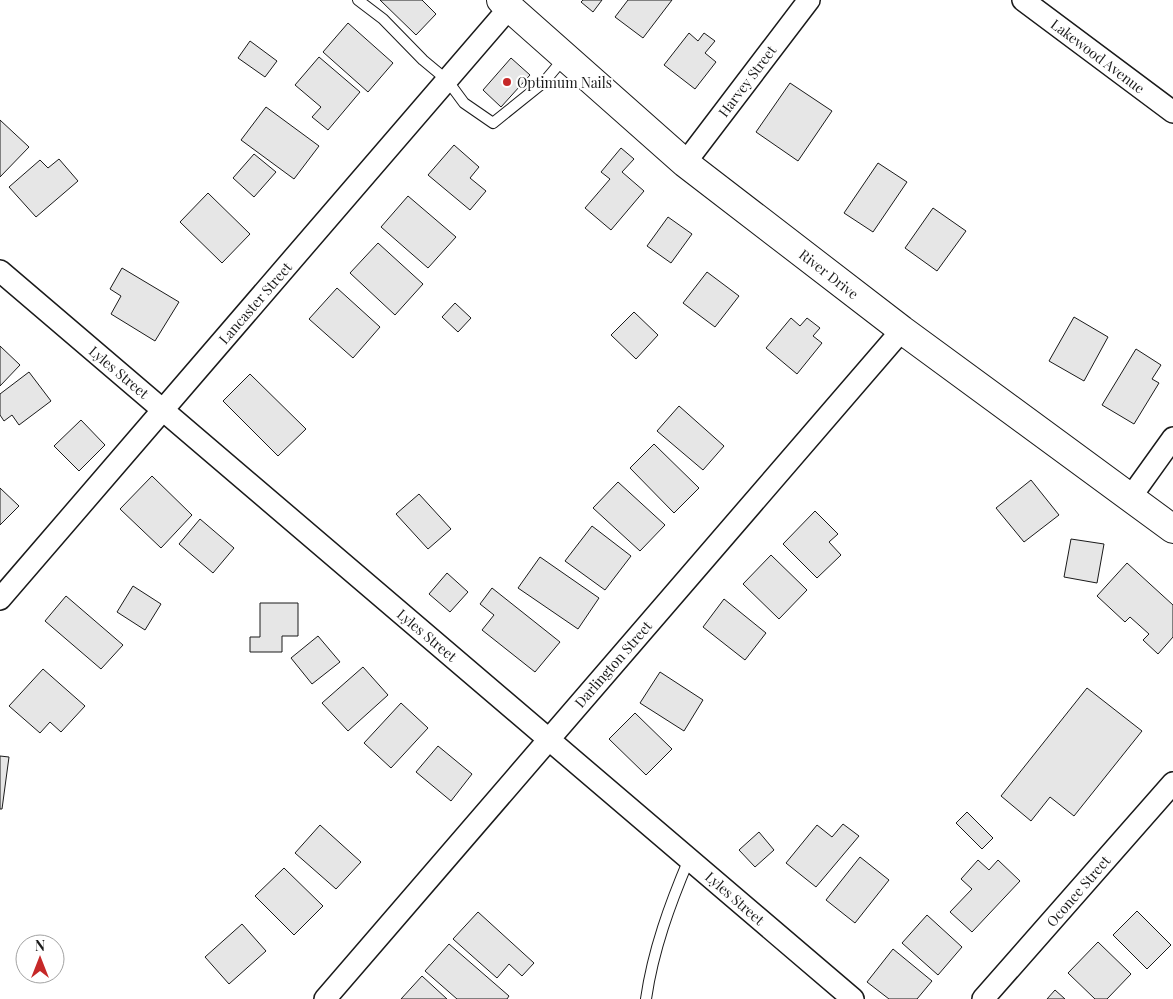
<svg xmlns="http://www.w3.org/2000/svg" width="1173" height="999" font-family="'Playfair Display',serif">
  <style>
    .building { fill: #e6e6e6; stroke: #1a1a1a }
    .lines { fill: none; stroke-linecap: round; stroke-linejoin: round }
    .lane-casing { stroke: #1a1a1a; stroke-width: 12 }
    .street-casing { stroke: #1a1a1a; stroke-width: 24 }
    .primary-casing { stroke: #1a1a1a; stroke-width: 30 }
    .lane { stroke: #fff; stroke-width: 10 }
    .street { stroke: #fff; stroke-width: 21 }
    .primary { stroke: #fff; stroke-width: 28 }
    .poi-dot { fill: #c62828; stroke: #fff; stroke-width: 2 }
    .labels { text-anchor: middle; dominant-baseline: central; stroke-width: 4; stroke-linejoin: round; paint-order: stroke }
    .street-label { font-size: 14px; fill: #1a1a1a; stroke: #fff }
    .poi-label { font-size: 14px; fill: #1a1a1a; stroke: #fff; text-anchor: start }
  </style>
  <rect width="100%" height="100%" fill="#fff"/>
  <path class="building" d="M380,0H422L436,14L416,35Z
    M583,0H602L593,12L581,2Z
    M628,0H672L643,38L615,17Z
    M348,23L393,63L368,92L323,52Z
    M689,33L698,41L704,33L715,41L705,53L716,62L695,89L664,65Z
    M250,41L277,61L265,77L238,58Z
    M319,57L360,92L328,130L312,117L321,107L295,85Z
    M511,58L530,75L501,107L483,90Z
    M790,83L832,111L798,161L756,132Z
    M266,107L319,146L294,179L241,140Z
    M0,120L29,147L0,177Z
    M454,145L479,167L470,178L486,191L470,210L428,175Z
    M621,148L634,159L622,172L644,191L611,230L585,208L610,179L601,172Z
    M254,154L276,172L254,197L233,178Z
    M59,159L78,181L36,217L9,187L40,160L48,168Z
    M878,163L907,182L873,232L844,213Z
    M208,193L250,234L222,263L180,222Z
    M408,196L456,237L428,268L381,227Z
    M933,208L966,231L937,271L905,248Z
    M668,217L692,234L671,263L647,246Z
    M378,243L423,284L395,315L350,273Z
    M122,268L179,302L155,341L111,314L121,296L110,289Z
    M707,272L739,296L715,327L683,303Z
    M337,288L380,327L353,358L309,319Z
    M455,303L471,318L458,332L442,317Z
    M634,312L658,335L636,359L611,335Z
    M1074,317L1108,337L1084,381L1049,361Z
    M791,318L800,326L807,318L820,328L813,336L822,343L797,374L766,348Z
    M0,346L20,365L0,386Z
    M1136,349L1161,365L1152,379L1159,383L1134,424L1102,405Z
    M29,372L51,401L19,425L12,415L4,421L0,415V394Z
    M250,374L306,429L278,456L223,401Z
    M679,406L724,446L703,470L657,431Z
    M81,420L105,445L79,471L54,446Z
    M654,444L699,488L674,513L630,468Z
    M152,476L192,515L161,548L120,509Z
    M1031,480L1059,515L1024,542L996,508Z
    M618,482L665,525L640,551L593,508Z
    M0,488L19,506L0,525Z
    M419,494L451,529L428,549L396,514Z
    M815,511L838,534L829,542L841,555L817,578L783,544Z
    M200,519L234,548L213,573L179,544Z
    M592,526L631,556L605,590L565,561Z
    M1071,539L1104,544L1097,583L1064,577Z
    M771,555L807,590L779,619L743,584Z
    M540,557L599,598L578,629L518,588Z
    M1127,563L1173,605V637L1158,654L1143,640L1149,634L1130,617L1125,622L1097,596Z
    M447,573L468,592L450,612L429,594Z
    M133,586L161,604L145,630L117,612Z
    M492,588L560,642L535,672L482,630L494,615L480,604Z
    M66,596L123,645L101,669L45,621Z
    M724,599L766,633L745,660L703,627Z
    M260,603H298V636H282V652H250V637H260Z
    M318,636L340,662L312,684L291,658Z
    M363,667L388,695L348,731L322,703Z
    M43,669L85,706L61,732L50,722L40,733L9,706Z
    M660,672L703,700L684,731L640,703Z
    M1087,688L1142,731L1074,816L1050,797L1031,821L1001,796Z
    M401,703L428,728L391,768L364,743Z
    M635,713L672,749L646,775L609,739Z
    M438,746L472,774L451,801L416,772Z
    M0,756L9,757L2,809H0Z
    M967,812L993,838L982,849L956,823Z
    M843,824L859,836L816,887L786,863L817,825L832,837Z
    M320,825L361,862L336,889L295,853Z
    M759,832L774,850L755,867L739,850Z
    M860,857L889,880L855,923L826,900Z
    M978,860L989,870L998,860L1020,881L972,932L950,912L972,889L961,879Z
    M284,868L323,906L294,935L255,896Z
    M1137,911L1171,945L1147,969L1113,935Z
    M478,912L534,963L522,976L509,964L497,978L453,939Z
    M927,915L962,947L938,975L902,943Z
    M242,924L266,951L229,984L205,957Z
    M1098,942L1131,974L1107,999H1095L1068,973Z
    M449,944L509,996L507,999H457L425,971Z
    M893,949L932,981L917,999H889L867,982Z
    M422,976L447,999H401Z
    M1055,990L1065,999H1047Z"/>
  <g class="lines">
    <g class="lane-casing">
      <path id="lane" d="M358,0L383,19L423,60L447,80L464,103L493,123L544,82L565,57
        M646,999C653,950 670,904 689,859"/>
    </g>
    <g class="street-casing">
      <path id="street" d="M1023,0L1173,112
        M685,163L809,0
        M0,271L853,999
        M1130,498L1173,438
        M0,599L509,8
        M325,999L902,330
        M983,999L1173,783"/>
    </g>
    <g class="primary-casing">
      <path id="primary" d="M501,0L685,163L902,330L1173,529"/>
    </g>
    <use href="#lane" class="lane"/>
    <use href="#street" class="street"/>
    <use href="#primary" class="primary"/>
  </g>
  <circle class="poi-dot" cx="507" cy="82" r="5"/>
  <g class="labels">
    <g class="street-label">
      <text transform="translate(1098 56) rotate(37)">Lakewood Avenue</text>
      <text transform="translate(747 81) rotate(-53)">Harvey Street</text>
      <text transform="translate(829 274) rotate(38)">River Drive</text>
      <text transform="translate(255 303) rotate(-49)">Lancaster Street</text>
      <text transform="translate(119 372) rotate(40)">Lyles Street</text>
      <text transform="translate(427 635) rotate(40)">Lyles Street</text>
      <text transform="translate(613 664) rotate(-49)">Darlington Street</text>
      <text transform="translate(1078 891) rotate(-49)">Oconee Street</text>
      <text transform="translate(735 898) rotate(41)">Lyles Street</text>
    </g>
    <g class="poi-label">
      <text x="517" y="82">Optimum Nails</text>
    </g>
  </g>
  <g transform="translate(40 959)"><circle r="24" fill="#ffffff" stroke="#a3a3a3"/>
  <path d="M0-4L9 19L0 12L-9 19Z" fill="#c62828"/>
  <text y="-8" font-size="14" font-weight="bold" text-anchor="middle" fill="#1a1a1a">N</text>
  </g>
</svg>
